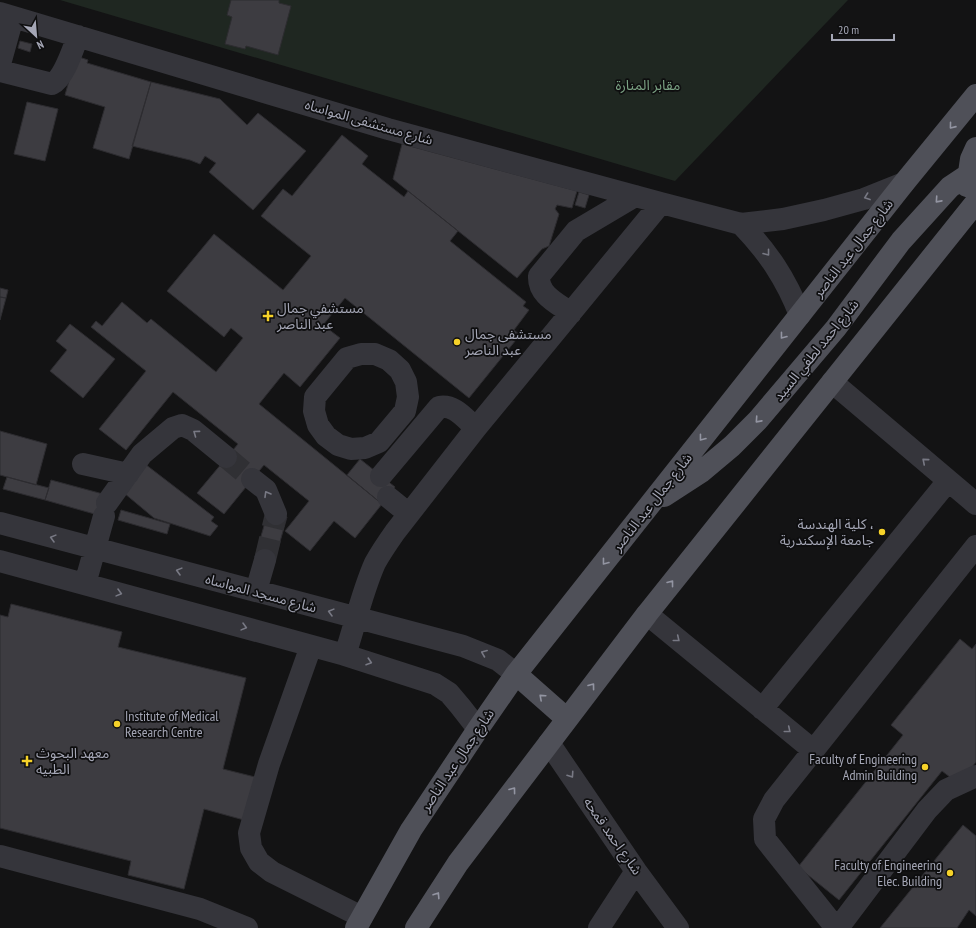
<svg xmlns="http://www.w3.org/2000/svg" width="976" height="928" font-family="'PT Sans Narrow','Noto Sans Arabic',sans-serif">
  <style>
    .green { fill: #1f2721 }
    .building { fill: #3d3c41; stroke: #2d2c30 }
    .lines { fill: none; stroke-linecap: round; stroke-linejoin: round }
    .minor-tunnel { stroke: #303034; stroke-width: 22; stroke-dasharray: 22 11; stroke-linecap: butt }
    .minor { stroke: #35353b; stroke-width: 22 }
    .major { stroke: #4f5058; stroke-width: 22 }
    .oneway { stroke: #9395a2 }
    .oneway2 { stroke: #787984 }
    .poi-dot { fill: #f6d229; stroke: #0e0e0f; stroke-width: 1.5 }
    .labels { text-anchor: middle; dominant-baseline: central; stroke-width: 3.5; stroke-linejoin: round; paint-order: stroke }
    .park-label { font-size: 14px; fill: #7aa183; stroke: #0e0e0f }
    .street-label { font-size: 14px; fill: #a4a6b5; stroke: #0e0e0f }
    .poi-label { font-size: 14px; fill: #a4a6b5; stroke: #0e0e0f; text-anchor: start }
  </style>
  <rect width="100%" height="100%" fill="#131314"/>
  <path class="green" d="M60,0H848L675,181Z"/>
  <path class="building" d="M231,0H279V3L291,6L278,55L246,46L245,49L225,44L232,17L227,15Z
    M20,41L32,44L30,52L18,48Z
    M76,56L88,60L87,63L151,82L129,159L93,148L105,107L65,95Z
    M151,82L220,99L247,125L258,113L306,151L253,210L209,172L216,163L205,156L200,164L190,160L132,146Z
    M27,102L58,109L45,161L14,154Z
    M342,135L368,156L362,164L404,197L408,191L458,231L450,241L526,302L523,306L529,310L514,330L520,335L469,398L345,298L323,325L340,338L300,387L284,373L259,404L382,504L355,538L334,521L310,551L285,531L309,501L264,465L224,514L197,493L238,444L173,392L126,450L99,429L146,371L91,327L96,321L102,326L122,302L147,323L151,319L216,372L243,338L231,328L224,337L167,291L214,234L283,290L311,256L261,216L283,189L292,196Z
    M402,144L577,191L572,208L557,205L555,209L559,214L549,246L542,249L517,278L393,179Z
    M579,192L589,195L585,208L575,205Z
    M0,288L8,290L6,298L0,297Z
    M0,297L6,298L0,320Z
    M70,324L115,359L83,398L50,371L67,350L56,341Z
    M0,431L47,444L36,485L0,475Z
    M360,459L395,487L382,504L347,475Z
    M145,464L214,517L211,521L218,526L210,536L154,518L124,493Z
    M7,477L49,488L45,500L3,489Z
    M51,480L103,494L98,515L45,500Z
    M121,510L170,524L167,534L118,520Z
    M268,512L287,517L274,563L255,557Z
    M11,604L122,632L118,647L246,678L223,769L255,777L244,820L204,809L184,889L128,875L131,861L0,828V615L8,617Z
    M960,639L972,649L976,644V762L959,784L942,771L839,900L798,867L903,735L891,725Z
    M963,825L976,836V916L969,910L957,928H880Z"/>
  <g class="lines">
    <path class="minor-tunnel" d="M226,457L252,479
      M265,560L276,514"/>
    <path class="minor" d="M0,13L388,129L661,203L741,224L783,219L824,210L864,199L904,183
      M0,64L13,17
      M0,71L52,84C64,78 73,49 78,36
      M741,224C768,252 786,279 800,315
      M571,313C557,303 538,295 539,276L576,231L635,196
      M361,354H375L389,360L400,370L406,382L408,397L405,411L379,442L365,448L351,449L338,445L326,436L318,425L314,411L315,397L347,358Z
      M832,382L976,504
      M83,464L128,474
      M381,476L439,407C455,404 465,419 476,428
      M252,479L266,490L276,514
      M388,497L409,514
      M107,503L142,454L173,428L182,425L193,430L226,457
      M0,523L463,646L498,660L516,674
      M0,561L345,655L435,684L449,693L460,706L478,729
      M85,584L104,516
      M256,591L265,560
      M647,614L814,751
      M311,646L269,764L249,833L251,848L259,862L272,872L362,917
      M345,655C355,625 362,592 375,563C381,552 388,542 395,532L476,428L661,203
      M762,709L948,481
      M549,743L636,871L678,928
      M0,856L200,909L247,928
      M599,928L636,871
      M836,928L765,839L764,819L774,800L976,546
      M838,928L927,810L946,790L976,776"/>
    <path class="major" d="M967,186L971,159L976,148
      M664,496L701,472L732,446L758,420L836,328L901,241L950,187L968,175L976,172
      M516,674L567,719
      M356,928L411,830L478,729L516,674L904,183L976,95
      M416,928L458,863L647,614L976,202"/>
  </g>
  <defs><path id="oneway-chevron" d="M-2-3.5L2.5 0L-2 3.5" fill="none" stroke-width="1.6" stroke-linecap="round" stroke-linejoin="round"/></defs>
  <g class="oneway">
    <use href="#oneway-chevron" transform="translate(952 126) rotate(129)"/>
    <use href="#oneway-chevron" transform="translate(938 200) rotate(132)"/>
    <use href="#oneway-chevron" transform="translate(783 336) rotate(128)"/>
    <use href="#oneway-chevron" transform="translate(758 420) rotate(132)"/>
    <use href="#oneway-chevron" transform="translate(702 438) rotate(128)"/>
    <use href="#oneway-chevron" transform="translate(605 562) rotate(128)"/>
    <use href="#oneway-chevron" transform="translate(671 583) rotate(-52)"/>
    <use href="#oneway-chevron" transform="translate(592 686) rotate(-53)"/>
    <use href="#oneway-chevron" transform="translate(542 697) rotate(-138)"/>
    <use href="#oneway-chevron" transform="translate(513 790) rotate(-53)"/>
    <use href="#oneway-chevron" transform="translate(437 895) rotate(-57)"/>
  </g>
  <g class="oneway2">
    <use href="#oneway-chevron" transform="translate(867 197) rotate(160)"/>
    <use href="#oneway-chevron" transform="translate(767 253) rotate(52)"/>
    <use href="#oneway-chevron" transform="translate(196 433) rotate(-144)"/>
    <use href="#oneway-chevron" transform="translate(925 461) rotate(-140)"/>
    <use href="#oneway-chevron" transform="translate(267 494) rotate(-120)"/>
    <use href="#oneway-chevron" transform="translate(53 538) rotate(-165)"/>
    <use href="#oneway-chevron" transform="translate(179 571) rotate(-165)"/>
    <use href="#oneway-chevron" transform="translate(119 593) rotate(15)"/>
    <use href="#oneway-chevron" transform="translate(331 612) rotate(-165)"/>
    <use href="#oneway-chevron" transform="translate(244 627) rotate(15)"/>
    <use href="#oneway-chevron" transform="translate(677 639) rotate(39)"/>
    <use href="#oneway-chevron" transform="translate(484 653) rotate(-158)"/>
    <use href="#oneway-chevron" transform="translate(369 662) rotate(18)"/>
    <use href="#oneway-chevron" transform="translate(788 730) rotate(39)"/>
    <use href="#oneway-chevron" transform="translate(571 775) rotate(56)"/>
  </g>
  <g class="poi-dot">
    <path d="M266 310h4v4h4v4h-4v4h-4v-4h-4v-4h4z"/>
    <circle cx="457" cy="342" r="4"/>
    <circle cx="882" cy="532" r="4"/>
    <circle cx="117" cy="724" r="4"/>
    <path d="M25 755h4v4h4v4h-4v4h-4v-4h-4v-4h4z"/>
    <circle cx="925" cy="767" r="4"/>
    <circle cx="950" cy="873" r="4"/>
  </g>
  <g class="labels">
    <g class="park-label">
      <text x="648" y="85">مقابر المنارة</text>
    </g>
    <g class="street-label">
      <text transform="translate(369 122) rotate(16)">شارع مستشفى المواساه</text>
      <text transform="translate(853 248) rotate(-52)">شارع جمال عبد الناصر</text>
      <text transform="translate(816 350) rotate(-51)">شارع احمد لطفي السيد</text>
      <text transform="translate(652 502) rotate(-52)">شارع جمال عبد الناصر</text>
      <text transform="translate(261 593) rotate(15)">شارع مسجد المواساه</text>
      <text transform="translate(457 760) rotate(-56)">شارع جمال عبد الناصر</text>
      <text transform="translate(613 836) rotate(55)">شارع احمد قمحه</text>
    </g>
    <g class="poi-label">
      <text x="277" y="308">مستشفي جمال<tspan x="277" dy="16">عبد الناصر</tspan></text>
      <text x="465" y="334">مستشفى جمال<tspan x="465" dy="16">عبد الناصر</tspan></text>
      <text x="874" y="524" text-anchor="end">كلية الهندسة ،<tspan x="874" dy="16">جامعة الإسكندرية</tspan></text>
      <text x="125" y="716">Institute of Medical<tspan x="125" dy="16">Research Centre</tspan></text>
      <text x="36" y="753">معهد البحوث<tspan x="36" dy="16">الطبيه</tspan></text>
      <text x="917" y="759" text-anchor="end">Faculty of Engineering<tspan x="917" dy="16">Admin Building</tspan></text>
      <text x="942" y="865" text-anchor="end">Faculty of Engineering<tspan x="942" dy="16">Elec. Building</tspan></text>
    </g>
  </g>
  <g transform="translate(36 36) rotate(154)" stroke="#0e0e0f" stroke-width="3" paint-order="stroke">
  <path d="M0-3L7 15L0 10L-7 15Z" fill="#a4a6b5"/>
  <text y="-6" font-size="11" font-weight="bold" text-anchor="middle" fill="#a4a6b5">N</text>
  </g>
  <path d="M832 34v6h62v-6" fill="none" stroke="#a4a6b5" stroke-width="2"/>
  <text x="838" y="34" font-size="12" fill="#a4a6b5" stroke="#0e0e0f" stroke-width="3" paint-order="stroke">20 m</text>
</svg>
